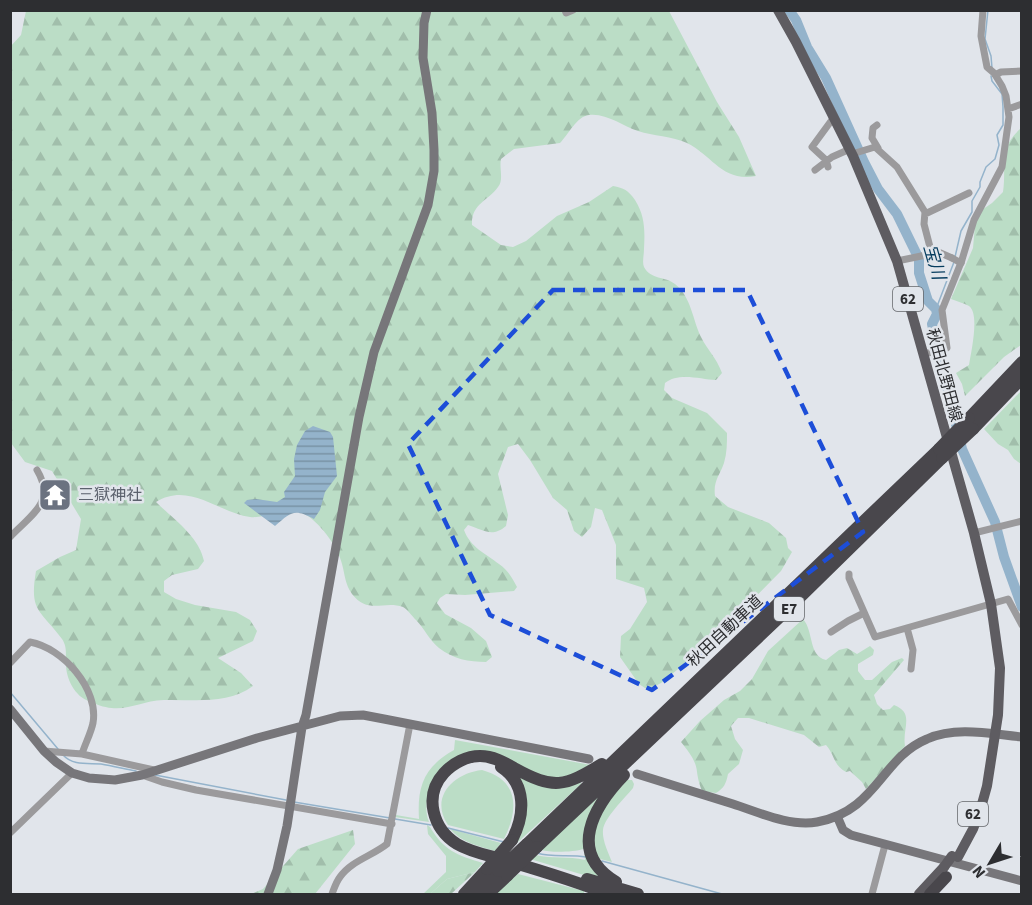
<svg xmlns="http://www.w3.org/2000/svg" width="1032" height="905" font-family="'Source Sans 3','Noto Sans JP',sans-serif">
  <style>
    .green { fill: #bbddc6 }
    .forest { fill: url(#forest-firs) }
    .water { fill: url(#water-rules) }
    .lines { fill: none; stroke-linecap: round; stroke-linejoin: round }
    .stream { stroke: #94b3cb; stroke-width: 1.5 }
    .river { stroke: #94b3cb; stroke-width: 10 }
    .street { stroke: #9b9a9c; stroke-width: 7 }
    .secondary { stroke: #77767a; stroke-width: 9 }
    .primary { stroke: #5e5c61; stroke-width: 10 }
    .highway { stroke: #49474c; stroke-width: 12 }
    .street-bridge { stroke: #9b9a9c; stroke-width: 7 }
    .primary-bridge { stroke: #5e5c61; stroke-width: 10 }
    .highway-bridge { stroke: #49474c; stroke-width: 12 }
    .marked { fill: none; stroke: #1d4ed8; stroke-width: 4.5; stroke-dasharray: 12 8; stroke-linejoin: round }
    .labels { text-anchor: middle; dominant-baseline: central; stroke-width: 5; stroke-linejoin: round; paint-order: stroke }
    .shield { fill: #e1e5eb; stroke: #636569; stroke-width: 1.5 }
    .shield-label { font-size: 15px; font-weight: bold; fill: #2d2e31 }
    .street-label { font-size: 16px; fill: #2d2e31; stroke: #e1e5eb }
    .worship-label { font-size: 16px; fill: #5b616d; stroke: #e1e5eb; text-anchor: start }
    .water-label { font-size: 18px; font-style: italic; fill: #053c5e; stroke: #e1e5eb }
  </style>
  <defs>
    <pattern id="forest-firs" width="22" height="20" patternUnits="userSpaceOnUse" patternTransform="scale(1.5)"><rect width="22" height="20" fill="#bbddc6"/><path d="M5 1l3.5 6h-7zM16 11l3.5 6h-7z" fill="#a1beab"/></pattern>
    <pattern id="water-rules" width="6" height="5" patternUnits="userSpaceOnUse" patternTransform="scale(1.5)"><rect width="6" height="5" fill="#94b3cb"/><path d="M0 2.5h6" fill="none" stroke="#7992a5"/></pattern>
  </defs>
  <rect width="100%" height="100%" fill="#e1e5eb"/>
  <path class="green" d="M455,740L591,765L573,776L548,778L475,752L430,786C427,798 424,810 429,822L395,817L396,815L419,819C417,786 424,767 454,750Z
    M507,767L534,782L580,781L581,784L517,843L523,821Z
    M482,770C519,780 519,809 504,839L448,825C429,797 454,773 482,770Z
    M615,777L587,826L604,881L530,859L536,855C552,859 568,856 585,860L584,849C573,852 552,853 541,850Z
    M627,780H632L634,784L633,788C625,798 604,818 603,830C602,840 608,852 612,862L596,858C589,816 601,809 627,780Z
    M427,825L430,827C444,851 457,855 483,863L475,872L447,879L430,894H423L446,872V856L428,834Z
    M450,829L501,843L495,851C479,846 462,843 450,829Z
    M518,874L584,891V893L495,894Z"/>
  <path class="forest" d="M26,11H669L717,102L739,137L756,176C722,182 713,156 687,143C672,136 653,136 638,131C622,126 607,113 589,115C577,116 568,135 560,143L514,149L501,159C499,168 504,180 498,187C488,201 471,204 472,225L501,245L513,247L526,241L557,216L589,202L613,186C624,188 628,190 635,200C645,216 645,230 644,249C644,255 642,262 644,267C651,280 665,276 675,284C691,296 693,321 701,337C708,351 716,357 722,373L716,380C700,379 678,372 665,383L664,390L672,398L707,413L727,433C727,443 727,453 724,463C720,475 713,481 715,496L728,507L769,523L786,538L788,548L792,552L781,571L710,643L661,683L648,690L639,684L620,657L621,636L630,629L647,602L644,588L616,579V545L602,510L595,508L591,527L582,537L574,531L567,510L553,498L530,460L518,444L508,447L498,474L508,515L506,526C492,538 484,530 468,525L464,530C470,547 486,554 499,564C508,570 512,578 517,587L514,591L465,595L446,594L440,598L437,603L445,614L471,628L486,641L492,657L486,662C469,662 453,659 439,648C430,641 424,628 416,620C412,616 407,609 403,607C384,600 368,615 352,594C345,584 345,575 342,564C338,547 322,526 308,516C290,503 269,519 250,517C219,513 189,481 156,502C173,519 199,536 204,561L198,569L172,575L164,581V592L176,599L195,605L236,612L250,620L257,631L253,641L218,658L241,673L253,686C227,705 194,699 164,700C136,701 124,716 93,703C88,701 81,698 78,694C71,687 66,675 66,665C65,655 68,648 62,639C40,609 29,612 36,571L60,557L76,550L81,519L52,471L25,462L11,443L10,47L21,35Z
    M1021,128V345L1004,357L965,396L962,384L956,373L969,365C971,352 980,314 969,306C964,303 956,301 951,299L973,248L976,214L992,203L1003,192C1007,164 997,150 1021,128Z
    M1021,391V464L1014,459L1008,450L998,444L984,429Z
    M803,619C814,631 808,656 826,660L839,650L847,648L857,654L870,646L874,650L873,655L858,664V671L865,680H872L892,662L902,658L904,660L874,695L877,704L883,710L890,709L894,705C915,713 902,728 905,746L866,789L862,782L850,771L846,772C833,765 835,755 826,745L819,747L804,735L749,718H738L731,726L735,739L743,750L739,764L728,774C726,784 724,788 716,793L702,791C699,783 698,779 697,772C696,760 688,751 681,742L700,721L724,700L740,691L752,679L768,651Z
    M353,830L355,844L315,894H251L263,889L298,849Z
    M475,872L451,894H430L447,879Z"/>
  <path class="water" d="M313,426L330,432L333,437L337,476L325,492L320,510L314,519C294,508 291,512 275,526L244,503L247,500L256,499L277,502L285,497L284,492L295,476L294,459L297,445L305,431Z"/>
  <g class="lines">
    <path class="stream" d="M988,10L985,39L991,56L992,68
      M955,257L961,231L972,212V201L980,187V182L986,167L995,159L999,145L997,135L1003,125V107L1002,94L992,81L991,76
      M936,309L954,262
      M10,692L58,749
      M63,755C73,766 88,763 101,764C113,766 125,769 136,771
      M155,775L286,800
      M294,802L390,818
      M395,819L431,825
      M448,828L504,842
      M537,853C553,858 569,854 586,857
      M602,861L722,894"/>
    <path class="river" d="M789,10L796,20L807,47L826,78L864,162L878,189L897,214L919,259V273L928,301L936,309L937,314L932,324L962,449L995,522L1004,557L1022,607"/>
    <path class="street" d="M565,10L566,13L573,10
      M995,75L1001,72L1022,71
      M1008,109L1022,104
      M877,125L873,128L872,138L878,148
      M852,154L875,147L897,167L925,212L924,224L931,251H936L952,258
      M828,167L826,160L812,147L834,117
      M815,170L832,157L850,149
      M925,214L969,193
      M897,261L926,255L931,251
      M961,263L974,220L1002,167L1009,117L1006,96L1002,86L994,73L987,67L981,36L983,10
      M924,354L947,348L942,310L962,260
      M974,533L1022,521
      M10,537C32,514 56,502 37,470
      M849,574V578L875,637L1008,599L1022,625
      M907,628L913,650L911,669
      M831,632L848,621L864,613
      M10,663L30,642C63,648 99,689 93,723C91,733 85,744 82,754
      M44,751L82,754L154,770
      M142,775L162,782L196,790L392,824
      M10,833L72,773
      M332,894C334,889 336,882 340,877C351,861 372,856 387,844L410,724
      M872,894L885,845"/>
    <path class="secondary" d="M10,709L44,751L56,762L72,773L89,778L115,780L142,775L257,738L340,716L363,715L384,719L589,759
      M637,774C669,784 701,794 733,804C758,812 790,827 817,822C877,811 881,758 927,739C956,726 991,734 1022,737
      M837,816L843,830L851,835L1022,881
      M268,894L277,870L287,826L302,727L306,715L359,417L374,352L428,205L434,171V150L432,113L423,58L424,23L427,10"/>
    <path class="primary" d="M778,10L796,42L853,156L897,261L974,533L991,604L1000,668L998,715L987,786L982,804L973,829L958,857
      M919,894L944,867"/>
    <path class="highway" d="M969,418L1022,362
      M973,429L1022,378
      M602,764C564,787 554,790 514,768C504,762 493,756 480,756C467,756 453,763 444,773C423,796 433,829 457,844C472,853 492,856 508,861C542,871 575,881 608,894
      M501,767C527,784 525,815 512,840
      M527,844L939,449
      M537,847L784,613L942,458
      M587,879L638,894
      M616,882C567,853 593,807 624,775
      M476,892L498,871
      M464,894L487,869
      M488,894L507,876
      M930,894L946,877"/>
    <path class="street-bridge" d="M952,258L961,263"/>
    <path class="primary-bridge" d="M944,867L952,856"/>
    <path class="highway-bridge" d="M939,449L969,418
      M942,458L973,429
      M487,869L512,840
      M498,871L527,844
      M507,876L537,847"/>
  </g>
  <path class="marked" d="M553,290H747L863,532L652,690L490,615L408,444Z"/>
  <defs>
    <g id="temple-square" transform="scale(1.725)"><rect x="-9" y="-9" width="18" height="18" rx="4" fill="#6b7280" stroke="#e1e5eb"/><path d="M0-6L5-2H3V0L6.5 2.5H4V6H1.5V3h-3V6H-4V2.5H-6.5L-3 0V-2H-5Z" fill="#fff"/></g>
  </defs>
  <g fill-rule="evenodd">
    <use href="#temple-square" x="55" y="495"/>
  </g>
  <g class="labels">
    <g class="shield">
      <rect x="893" y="287" width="30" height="24" rx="4.5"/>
      <rect x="774" y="597" width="30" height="24" rx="4.5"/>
      <rect x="958" y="802" width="30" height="24" rx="4.5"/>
    </g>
    <g class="shield-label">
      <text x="908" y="299">62</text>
      <text x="789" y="609">E7</text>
      <text x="973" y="814">62</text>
    </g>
    <g class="street-label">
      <text transform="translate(944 375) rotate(75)">秋田北野田線</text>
      <text transform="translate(725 631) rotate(-43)">秋田自動車道</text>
    </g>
    <g class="worship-label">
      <text x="78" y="495">三獄神社</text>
    </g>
    <g class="water-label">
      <text transform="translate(934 262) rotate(74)">宝川</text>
    </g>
  </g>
  <rect width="1032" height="905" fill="none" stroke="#2d2e31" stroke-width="24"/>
  <g transform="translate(990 863) rotate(231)" stroke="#e1e5eb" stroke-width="4.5" paint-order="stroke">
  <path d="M0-4.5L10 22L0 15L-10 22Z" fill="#2d2e31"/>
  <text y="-9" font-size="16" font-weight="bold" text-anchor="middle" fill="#2d2e31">N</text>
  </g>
</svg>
